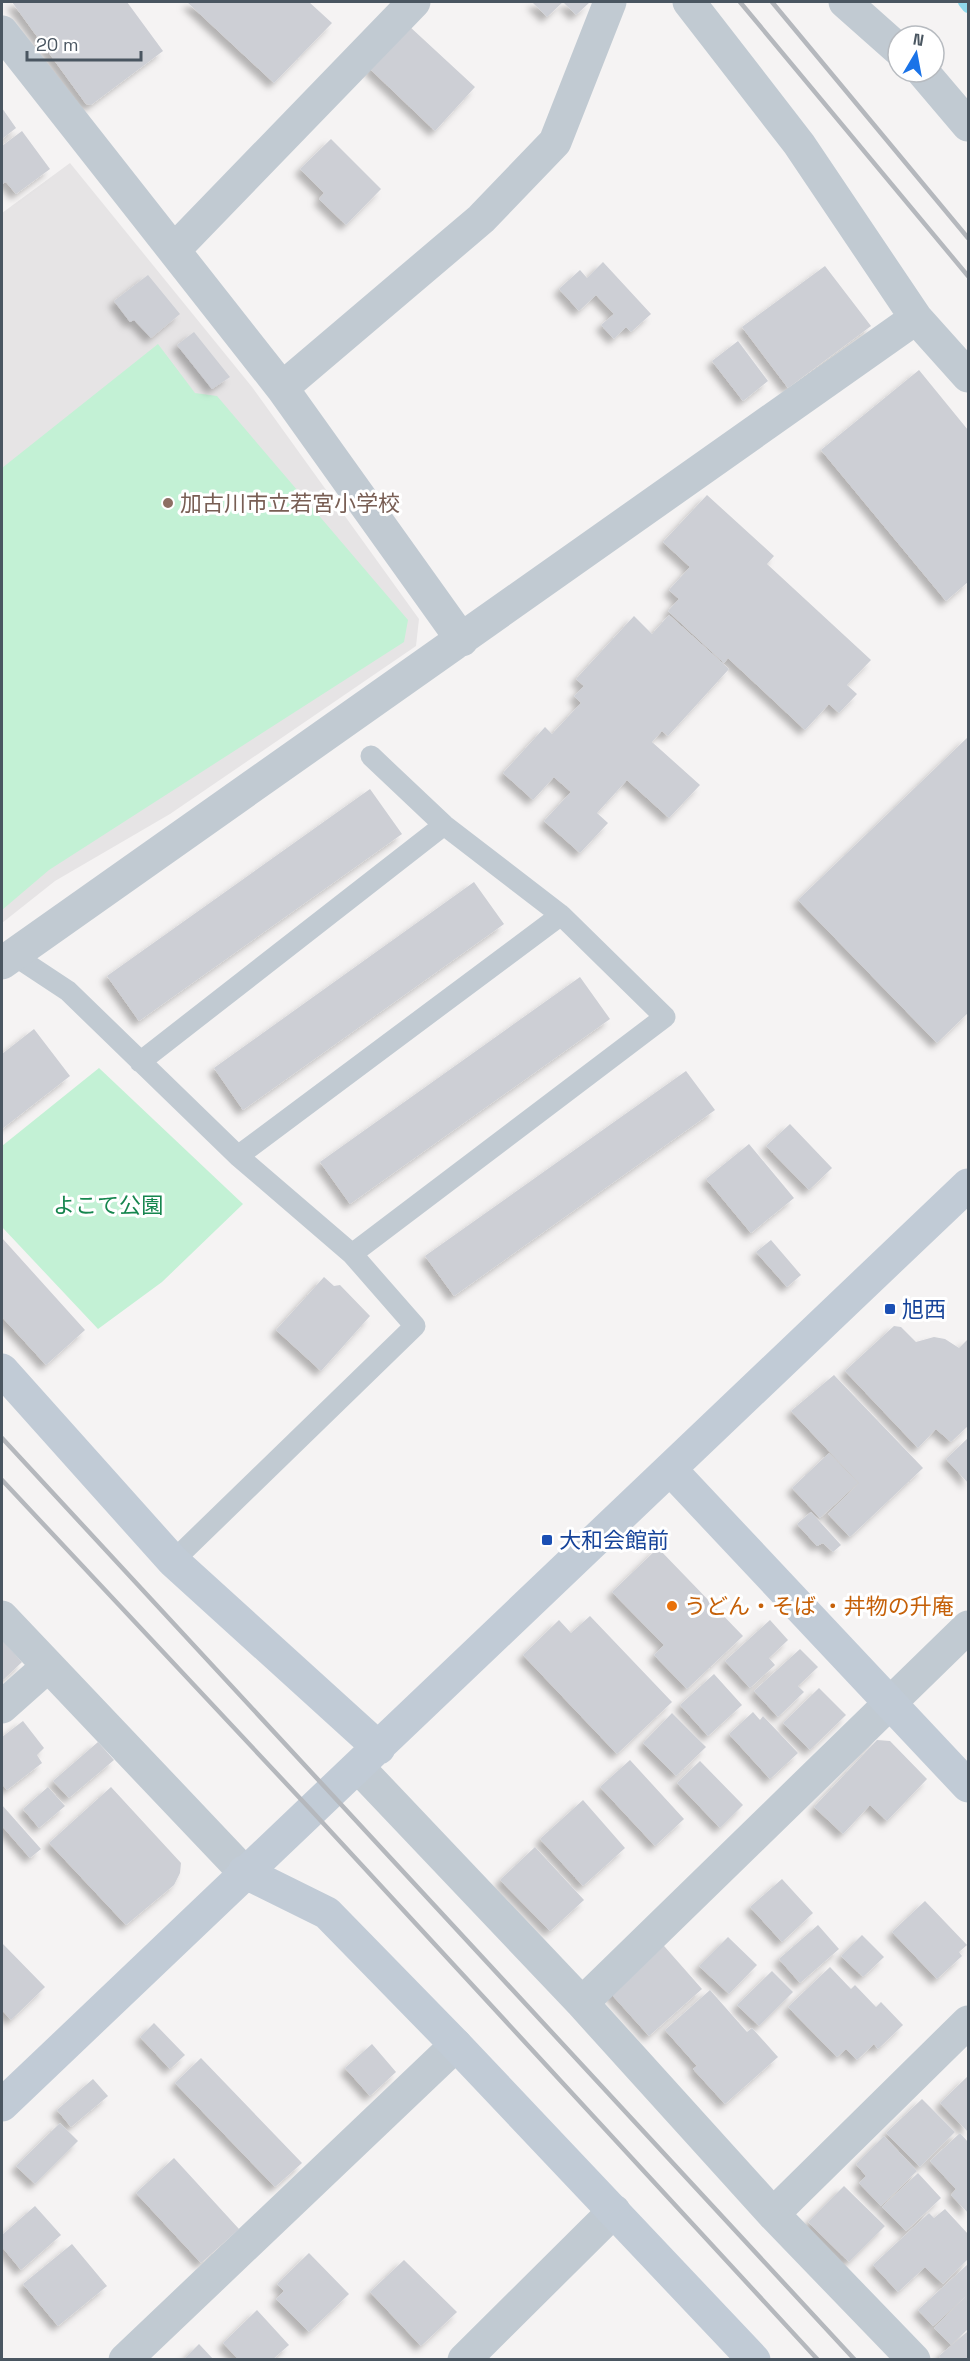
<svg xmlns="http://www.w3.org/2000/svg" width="970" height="2361" font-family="'Space Grotesk','Noto Sans JP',sans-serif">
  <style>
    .education { fill: #e6e4e5 }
    .green { fill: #c3f1d5 }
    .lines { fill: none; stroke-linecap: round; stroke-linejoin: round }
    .stream { stroke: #90daee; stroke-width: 12 }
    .building { fill: #cdcfd5; filter: url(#shadow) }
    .lane { stroke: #c1cad2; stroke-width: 21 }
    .street { stroke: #c1cad2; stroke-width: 33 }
    .secondary { stroke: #c1cbd6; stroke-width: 33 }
    .rail { stroke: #b5b8bd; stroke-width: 4.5 }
    .education-dot { fill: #8d6e63; stroke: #fff; stroke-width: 2 }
    .transit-dot { fill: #1a4fb4; stroke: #fff; stroke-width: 2 }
    .food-dot { fill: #e8710a; stroke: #fff; stroke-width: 2 }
    .labels { text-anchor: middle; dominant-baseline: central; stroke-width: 6; stroke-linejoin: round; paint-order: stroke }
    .education-label { font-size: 22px; fill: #785e54; stroke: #fff; text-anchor: start }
    .park-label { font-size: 22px; fill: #17864f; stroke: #fff }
    .transit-label { font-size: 22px; fill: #164399; stroke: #fff; text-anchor: start }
    .food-label { font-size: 22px; fill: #c56008; stroke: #fff; text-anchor: start }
  </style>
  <defs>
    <filter id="shadow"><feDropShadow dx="-5.5" dy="5.5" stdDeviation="3" flood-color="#0004"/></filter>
  </defs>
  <rect width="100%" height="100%" fill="#f5f3f3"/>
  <path class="education" d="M70,163L252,387L419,619L416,646L170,814L55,881L2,923V213Z"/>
  <path class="green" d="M158,344L195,393L217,396L408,620L404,642L49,870L2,910V468Z
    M99,1068L243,1204L162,1282L98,1329L2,1227V1146Z"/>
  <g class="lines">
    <path class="stream" d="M964,2L968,7"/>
  </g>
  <path class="building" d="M12,2H127L163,51L91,105L86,104Z
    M187,2H309L332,23L274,83Z
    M532,2H590L576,15L563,2L547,17Z
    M409,26L475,87L435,131L369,68Z
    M2,108L16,128L2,139Z
    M22,131L50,169L16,194L6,182L2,184V146Z
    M331,139L381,189L346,225L319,199L324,193L300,169Z
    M603,262L651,314L631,332L626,327L614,339L601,325L614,314L596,295L579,311L559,289L580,270L587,278Z
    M825,266L871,326L788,388L742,327Z
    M148,275L180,314L151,338L134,320L130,322L114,301Z
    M194,332L230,377L212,389L177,345Z
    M738,341L768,381L743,401L712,361Z
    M919,370L968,430V582L946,601L821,450Z
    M707,495L774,556L767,564L871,660L847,685L857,694L839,713L829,704L805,730L728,658L724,663L668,611L679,599L669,590L690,567L663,542Z
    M669,615L729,669L668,736L662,731L652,742L700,785L669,818L627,780L597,813L608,823L580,853L544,821L571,792L554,777L533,800L503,773L545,727L552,734L581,703L574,696L584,686L576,679L634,616L652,634Z
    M968,737V1013L937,1043L798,900Z
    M370,789L402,834L139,1021L107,976Z
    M474,882L504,924L243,1110L214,1068Z
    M580,977L610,1019L350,1204L320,1162Z
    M34,1029L70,1076L2,1129V1054Z
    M686,1071L715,1110L454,1296L425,1256Z
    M790,1124L832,1168L809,1190L766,1146Z
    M749,1144L794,1198L751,1233L706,1179Z
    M2,1238L85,1330L46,1365L2,1317Z
    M771,1240L801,1275L787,1287L756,1252Z
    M324,1277L334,1286L340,1285L370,1316L321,1371L276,1330Z
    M894,1326L901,1327L916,1342L934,1337L945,1339L959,1348L968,1339V1426L951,1442L936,1429L918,1448L845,1371Z
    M834,1375L923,1468L850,1537L828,1514L859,1483L791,1411Z
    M968,1438V1483L946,1459Z
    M829,1453L858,1483L820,1518L792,1488Z
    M811,1512L841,1545L833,1552L823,1543L817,1546L797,1524Z
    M658,1548L743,1636L687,1689L654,1655L664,1645L612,1592Z
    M590,1616L672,1702L617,1754L523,1655L559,1620L571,1633Z
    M770,1620L788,1640L769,1658L775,1665L750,1688L725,1661Z
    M2,1640L22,1662L2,1681Z
    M800,1649L818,1667L798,1686L804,1692L778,1717L754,1691Z
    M714,1674L742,1705L708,1736L680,1705Z
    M819,1688L846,1715L810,1750L783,1723Z
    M753,1712L760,1720L763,1716L798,1753L770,1779L729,1734Z
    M672,1713L706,1747L676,1776L643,1743Z
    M23,1721L44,1748L37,1755L42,1763L7,1790L2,1784V1737Z
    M877,1740L890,1741L927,1779L887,1821L870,1805L843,1834L814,1807Z
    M98,1742L114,1760L69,1798L53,1781Z
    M630,1760L684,1819L655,1846L600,1787Z
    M700,1761L743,1805L720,1828L677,1783Z
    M48,1787L65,1806L39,1828L23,1809Z
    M111,1787L181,1863L180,1873L174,1885L126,1925L49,1843Z
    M583,1800L625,1848L583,1886L540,1839Z
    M2,1805L41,1849L30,1858L2,1826Z
    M535,1847L584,1900L550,1931L500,1880Z
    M782,1879L813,1913L782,1942L750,1907Z
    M925,1901L967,1945L959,1952L962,1956L937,1979L892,1932Z
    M818,1925L839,1949L800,1983L779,1959Z
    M862,1935L884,1957L863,1977L841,1956Z
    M728,1937L757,1965L729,1994L699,1966Z
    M657,1938L702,1989L649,2036L604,1986Z
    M2,1943L45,1987L11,2020L2,2010Z
    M830,1967L851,1989L855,1985L876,2007L881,2002L903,2025L878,2049L874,2044L857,2060L846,2049L837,2057L788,2007Z
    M772,1971L793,1992L759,2026L737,2005Z
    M710,1990L747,2032L752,2028L778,2057L725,2104L693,2069L697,2066L665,2030Z
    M154,2023L185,2055L170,2069L140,2037Z
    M372,2044L396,2072L370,2096L345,2068Z
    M201,2058L302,2163L275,2187L175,2083Z
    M968,2076V2132L940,2103Z
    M93,2079L108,2096L71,2127L57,2110Z
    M922,2099L955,2132L920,2167L886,2133Z
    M60,2123L78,2141L35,2184L16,2166Z
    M960,2133L968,2142V2213L951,2195L956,2189L930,2161Z
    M884,2136L917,2171L881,2206L859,2183L866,2176L856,2164Z
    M174,2158L239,2229L201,2263L136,2193Z
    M918,2173L941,2198L906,2231L882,2207Z
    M844,2186L885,2226L849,2262L808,2222Z
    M35,2206L61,2235L21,2270L2,2247V2235Z
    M945,2209L968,2234V2259L943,2284L925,2267L898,2292L873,2265L929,2213L934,2218Z
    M72,2244L107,2286L58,2326L23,2284Z
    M309,2253L349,2294L309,2332L276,2299L284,2291L277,2284Z
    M404,2260L457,2312L421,2346L370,2292Z
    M968,2264V2329L951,2345L934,2328L966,2296L933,2326L918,2310Z
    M257,2310L289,2345L272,2360H239L223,2343Z
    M967,2332L968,2360H942L939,2356Z
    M199,2344L214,2360H183Z"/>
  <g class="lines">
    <path class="lane" d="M12,954L68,991L238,1156L352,1254L415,1326L173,1561
      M140,1062L444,825
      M238,1156L561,915
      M352,1254L665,1017L561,915L444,825L371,756"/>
    <path class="street" d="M689,2L799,144L916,318L968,376
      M845,2L898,49
      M2,32L282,388L462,640
      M923,72L968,125
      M175,249L414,2
      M282,388L481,219L555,142L610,2
      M2,963L916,318
      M2,1617L244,1872
      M2,1707L47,1667
      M358,1767L582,2003L773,2214L914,2360
      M582,2003L968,1627
      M773,2214L968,2022
      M125,2360L456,2045
      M464,2360L614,2211"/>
    <path class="secondary" d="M2,1370L173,1561L379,1748
      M671,1470L968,1786
      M244,1872L327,1913L456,2045L754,2360
      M2,2105L968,1185"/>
    <path class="rail" d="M740,2L968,276
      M772,2L968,238
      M2,1438L855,2360
      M2,1480L310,1809L818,2360"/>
  </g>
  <circle class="education-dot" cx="168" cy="503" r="6"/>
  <g class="transit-dot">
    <rect x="884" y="1303" width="12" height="12" rx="3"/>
    <rect x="541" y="1534" width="12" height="12" rx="3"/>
  </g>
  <circle class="food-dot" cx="672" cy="1606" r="6"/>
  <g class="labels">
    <g class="education-label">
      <text x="180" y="503">加古川市立若宮小学校</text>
    </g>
    <g class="park-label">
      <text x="108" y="1205">よこて公園</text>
    </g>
    <g class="transit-label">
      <text x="902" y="1309">旭西</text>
      <text x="559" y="1540">大和会館前</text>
    </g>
    <g class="food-label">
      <text x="684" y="1606">うどん・そば ・丼物の升庵</text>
    </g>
  </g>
  <rect width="970" height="2361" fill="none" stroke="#4a5661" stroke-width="6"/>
  <g transform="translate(916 54) rotate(10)"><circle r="28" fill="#ffffff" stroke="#b7bbc0" stroke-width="1.5"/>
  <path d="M0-4.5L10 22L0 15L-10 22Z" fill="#1a73e8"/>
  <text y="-9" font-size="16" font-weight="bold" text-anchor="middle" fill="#4a5661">N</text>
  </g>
  <path d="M27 51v9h114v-9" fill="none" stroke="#4a5661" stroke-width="3"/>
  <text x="36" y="51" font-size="18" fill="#4a5661" stroke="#ffffff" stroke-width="4.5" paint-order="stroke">20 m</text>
</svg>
